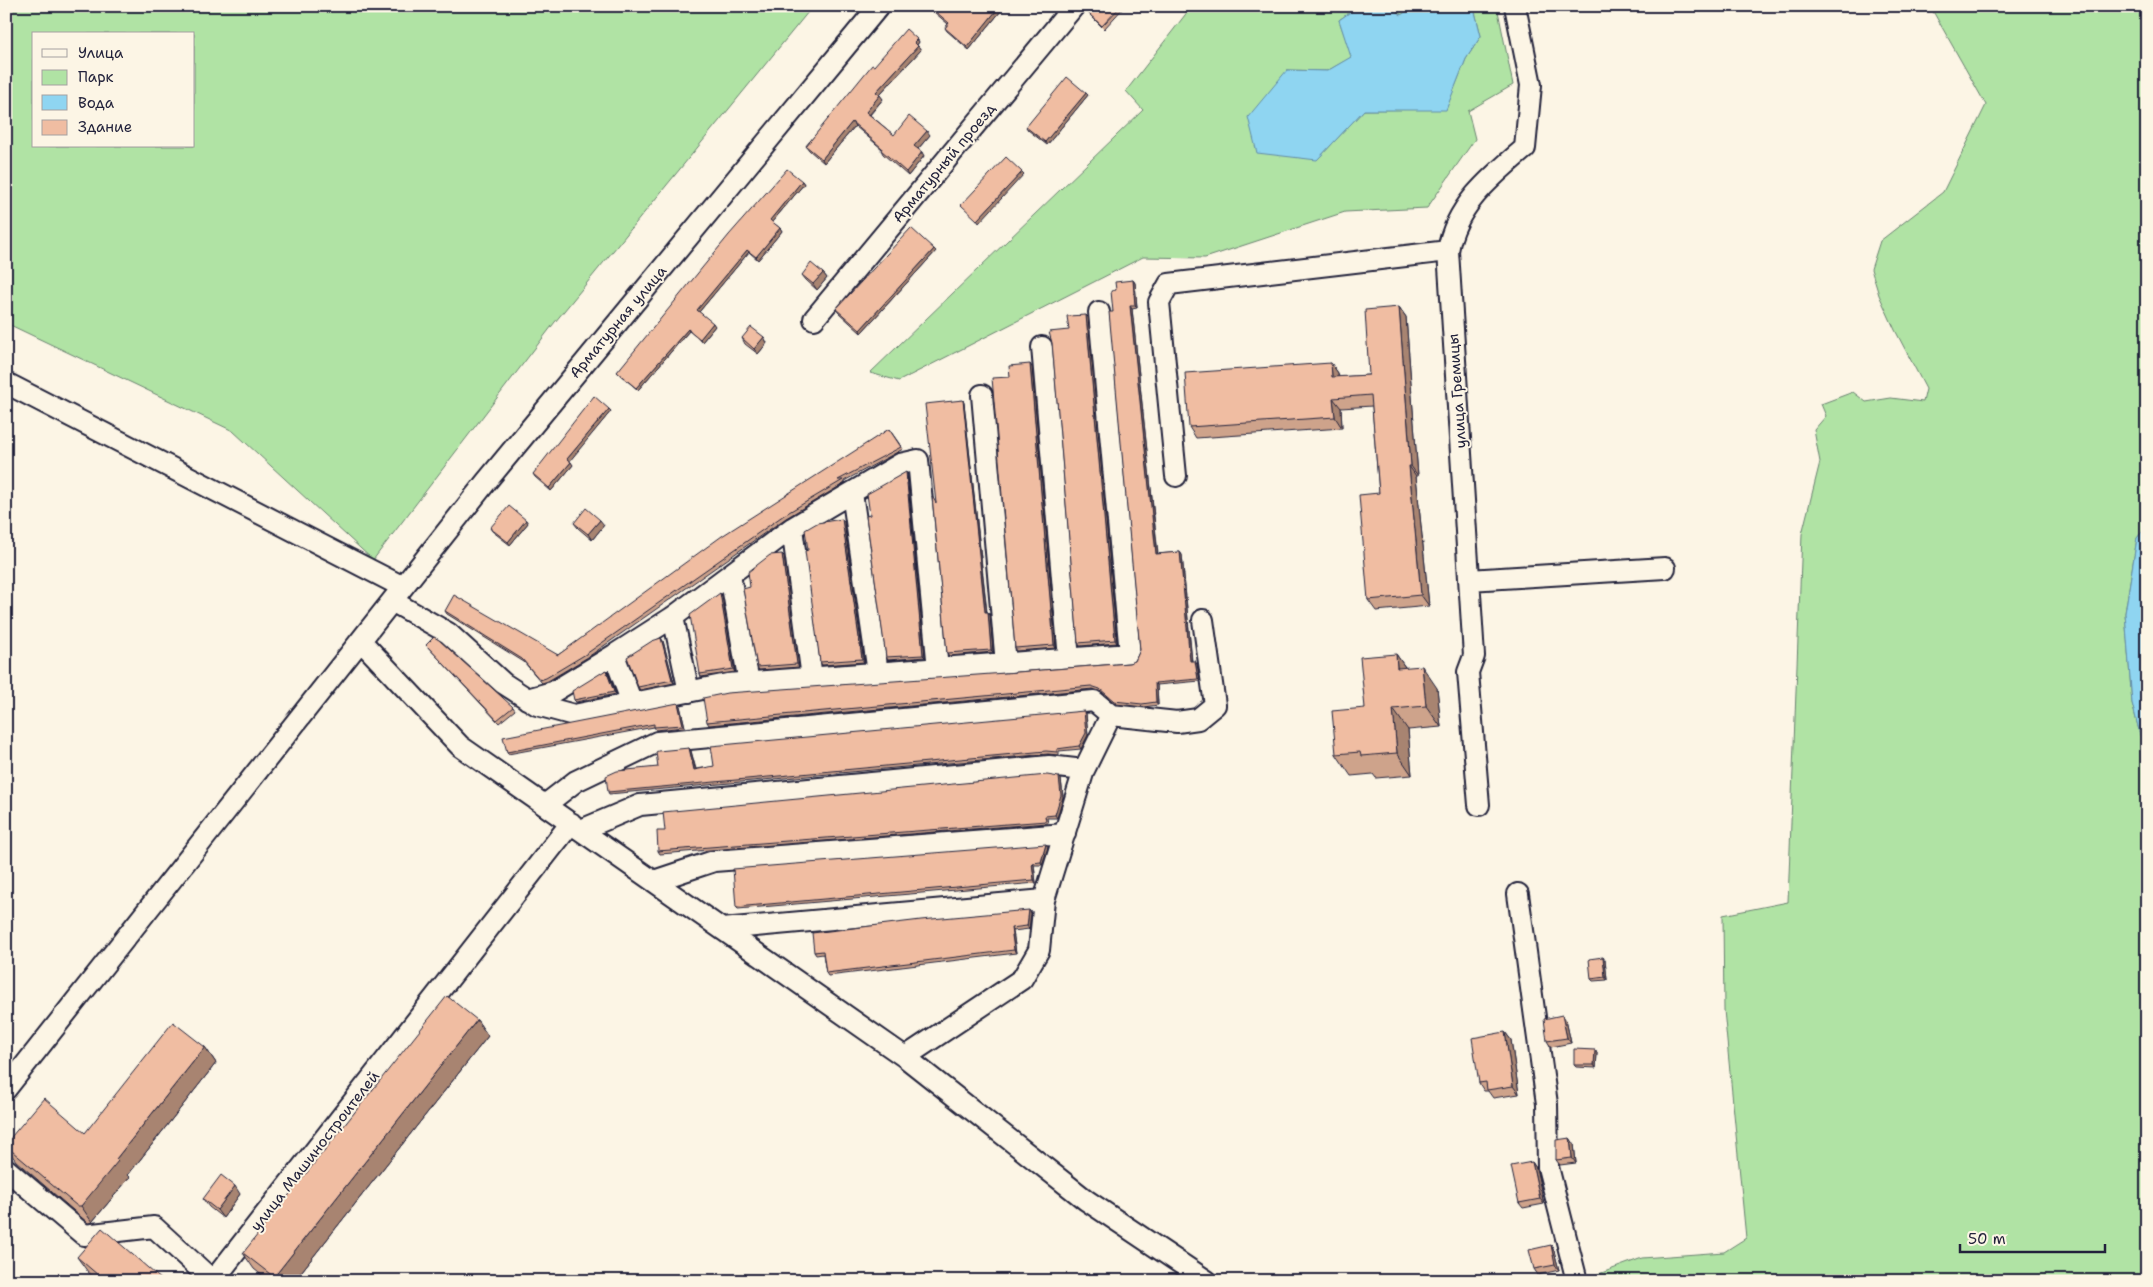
<svg xmlns="http://www.w3.org/2000/svg" width="2153" height="1287" font-family="'Shantell Sans',sans-serif">
  <style>
    .green { fill: #b0e3a4; stroke: #698270; fill-rule: evenodd }
    .water { fill: #8fd5f1; stroke: #638da8 }
    .lines { fill: none; stroke-linecap: round; stroke-linejoin: round }
    .minor-casing { stroke: #22223b; stroke-width: 24 }
    .minor { stroke: #fcf5e5; stroke-width: 20 }
    .wall { fill: #cea38b; stroke: #22223b }
    .shaded-wall { fill: #a88471; stroke: #22223b }
    .building { fill: #f0bda2; stroke: #22223b }
    .labels { text-anchor: middle; dominant-baseline: central; stroke-width: 4; stroke-linejoin: round; paint-order: stroke }
    .street-label { font-size: 15px; fill: #22223b; stroke: #fcf5e5 }
  </style>
  <rect width="100%" height="100%" fill="#fcf5e5"/>
  <filter id="ink" filterUnits="userSpaceOnUse"><feTurbulence type="fractalNoise" baseFrequency=".02" numOctaves="2"/><feDisplacementMap in="SourceGraphic" scale="10" xChannelSelector="R" yChannelSelector="G"/><feConvolveMatrix kernelMatrix="1 2 1 2 8 2 1 2 1" color-interpolation-filters="sRGB"/></filter>
  <g filter="url(#ink)">
    <path class="green" d="M6,6H813L555,322L373,560L233,431L6,323ZM34,34H194V146H34Z
      M1192,6H1359L1339,20L1352,57L1327,71L1287,70L1317,160L1364,110L1446,109L1466,59L1481,36L1474,8L1471,6H1497L1513,85L1468,111L1475,139L1427,208L1345,212L1205,258L1143,257L899,381L870,373L1143,110L1126,91Z
      M1390,6H1414L1402,15Z
      M1930,6H2147V526L2137,538L2125,613L2132,703L2144,750L2147,751V1271L2145,1281H1588V1278L1642,1258L1724,1252L1746,1238L1724,1010L1723,915L1788,902L1802,534L1820,462L1814,430L1826,416L1821,404L1853,392L1866,402L1891,398L1923,402L1926,389L1895,330L1879,295L1871,269L1880,241L1943,192L1986,105Z"/>
    <path class="water" d="M1359,6H1390L1401,15L1414,6H1471L1474,8L1481,36L1466,59L1446,110H1364L1317,160L1257,153L1248,117L1287,70L1327,71L1351,57L1339,20Z
      M2147,526V751L2144,750L2132,703L2125,613L2137,538Z"/>
    <g class="lines">
      <g class="minor-casing">
        <path id="minor" d="M814,319L1074,6
          M1042,347L1069,659
          M6,383L403,587
          M982,395L1006,664
          M1176,476L1159,302L1169,284L1448,251
          M852,493L878,673
          M792,528L812,678
          M730,575L749,683
          M1469,580L1665,568
          M392,601L448,633L503,683L537,705L574,715L727,684L1130,654L1099,312
          M673,617L689,692
          M361,641L460,746L905,1057L1086,1200L1207,1281
          M614,655L632,703
          M527,699L553,692L614,655L673,617L792,528L900,464L918,460L938,669
          M545,805L576,781L657,742L1094,701L1111,715L1177,722L1198,719L1215,705L1203,620
          M1479,805L1468,672L1474,656L1448,251C1455,206 1492,176 1525,148L1531,85L1515,6
          M581,830L640,805L1049,766L1084,770
          M654,881L714,861L1065,834
          M1518,894L1547,1104L1548,1167L1577,1281
          M722,929L1044,900
          M905,1057L1022,979L1039,950L1044,900L1084,770L1111,715
          M6,1089L486,482L879,6
          M6,1169L84,1235L154,1227L213,1281L571,823"/>
      </g>
      <use href="#minor" class="minor"/>
    </g>
    <path class="wall" d="M927,6H1005L969,50L947,31L945,28L948,24Z
      M1092,6H1125L1104,29L1087,12Z
      M917,39L919,42L917,45L921,50L879,95L883,99L870,115L894,135H930L918,149L924,156L908,176L883,154L881,150L882,149L855,126L824,163L809,150L806,146L874,66Z
      M1086,93L1088,95L1047,145L1028,130L1026,127Z
      M802,181L804,184L772,222L780,228L782,231L758,260L749,252L699,312L715,326L702,342L689,331L638,390L619,374L617,372Z
      M934,249L936,251L861,333L838,312L836,309Z
      M823,273L827,278L817,290L806,280L802,275Z
      M1133,280L1135,283L1137,308L1132,309L1158,554L1180,552L1182,555L1192,661L1197,664L1200,681L1157,685L1158,705L1144,707L1116,704L1102,692L1093,689L709,725L707,722L1005,673L1129,663L1135,661L1140,650L1113,312L1116,290Z
      M1399,307L1406,317L1418,476H1416L1429,606L1376,611L1368,600L1379,493L1372,406L1341,408L1342,428L1196,438L1189,427L1331,363L1338,373L1339,377L1369,375Z
      M1086,315L1088,317L1117,643L1080,646L1078,643L1069,330Z
      M764,337L767,343L758,354L745,344L742,338Z
      M1032,367L1056,648L1017,651L1015,648L1010,377Z
      M963,400L964,403L987,612H988L990,615L993,652L949,656L947,653Z
      M609,409L611,411L569,461L573,465L551,491L535,477L533,474Z
      M889,429L903,449L844,481L845,483L786,518L588,657L548,681L542,683L524,662L447,614L445,611L558,655Z
      M907,475L925,657L888,660L886,657L870,515Z
      M844,522L864,662L822,665L820,662L808,550Z
      M528,523L510,545L492,531L490,528Z
      M574,523L604,525L592,540L578,528Z
      M782,554L784,556L799,667L759,670L757,667L750,587Z
      M722,596L735,672L701,677L700,674Z
      M661,638L663,641L674,683L640,690L638,687Z
      M426,645L513,707L515,710L499,723Z
      M1396,654L1405,667L1437,688L1441,727L1408,730L1412,775L1376,778L1373,774L1351,776L1336,754L1365,708Z
      M608,673L616,694L576,702L574,700Z
      M680,706L685,727L656,730L654,727L508,754L507,752Z
      M1086,714L1088,735L1081,749L1059,751V755L1048,754L609,794L608,792L658,767L689,748L691,751L696,769Z
      M1061,779L1063,797L1057,818H1047L1048,823L660,854L658,851Z
      M1048,847L1042,865H1034L1036,883L738,909L736,907Z
      M1031,913L1029,929L1013,931L1016,953L828,976L826,973L823,954L816,955L814,952Z
      M1605,960L1607,980L1593,981L1591,979Z
      M477,1020L488,1036L294,1281H269L254,1269L243,1253Z
      M1566,1020L1571,1043L1551,1047L1547,1041Z
      M1505,1032L1511,1040L1519,1094L1493,1098L1488,1091H1484L1479,1083Z
      M205,1047L216,1063L128,1175L130,1177L92,1222L88,1223L16,1161L6,1147V1143L85,1133Z
      M1595,1050L1597,1053L1596,1068L1576,1067L1574,1065Z
      M1570,1138L1574,1144L1576,1163L1560,1165L1556,1160Z
      M1532,1162L1536,1168L1544,1204L1523,1208L1519,1203Z
      M240,1194L223,1218L209,1207L203,1199Z
      M1551,1245L1554,1251L1559,1270L1538,1275L1534,1269Z
      M77,1257L163,1281H98L88,1272Z"/>
    <path class="shaded-wall" d="M1000,6H1005L969,50L967,47Z
      M917,39L919,42L916,46L914,42Z
      M918,46L921,50L878,96L876,92Z
      M1086,93L1088,95L1047,145L1045,142Z
      M880,95L883,99L869,115L866,112Z
      M852,122L855,126L824,163L822,159Z
      M927,131L930,135L917,150L914,146Z
      M922,152L924,156L908,176L906,172Z
      M1022,172L1024,174L979,223L977,220Z
      M802,181L804,184L772,222L770,220Z
      M780,228L782,231L758,260L756,257Z
      M934,249L936,251L861,333L860,330Z
      M747,250L749,252L699,312L697,310Z
      M823,273L827,278L817,290L813,284Z
      M1133,280L1135,283L1137,308L1135,306Z
      M1130,306L1132,309L1158,557L1156,554Z
      M1399,307L1406,317L1418,476L1411,466Z
      M1086,315L1088,317L1117,643L1115,640Z
      M713,323L715,326L702,342L700,339Z
      M688,329L689,331L638,390L636,388Z
      M764,337L767,343L758,354L754,349Z
      M1331,363L1338,373L1339,388L1332,377Z
      M1030,364L1032,367L1056,648L1054,645Z
      M1333,398L1341,408L1342,428L1335,417Z
      M963,400L964,403L987,615L985,612Z
      M609,409L611,411L569,462L567,459Z
      M571,462L573,465L551,491L549,488Z
      M1409,466L1416,476L1429,606L1421,595Z
      M906,472L907,475L925,657L923,655Z
      M842,519L844,522L864,662L862,659Z
      M526,520L528,523L510,545L508,542Z
      M600,520L604,525L592,540L588,534Z
      M1180,552L1182,555L1192,664L1190,661Z
      M782,554L784,556L799,667L797,664Z
      M720,593L722,596L735,672L733,669Z
      M988,612L990,615L993,652L991,650Z
      M661,638L663,641L674,683L672,680Z
      M1396,654L1411,676L1397,668Z
      M1195,661L1197,664L1200,681L1198,679Z
      M1422,666L1437,688L1441,727L1426,706Z
      M606,670L608,673L616,694L614,692Z
      M1155,683L1157,685L1158,705L1156,702Z
      M678,703L680,706L685,727L683,725Z
      M1393,709L1408,730L1412,775L1397,753Z
      M1084,711L1086,714L1088,735L1081,749L1079,746Z
      M689,748L691,751L696,772L694,770Z
      M1059,777L1061,779L1063,797L1057,818L1055,815Z
      M1046,844L1048,847L1042,865L1041,862Z
      M1032,863L1034,865L1036,883L1034,880Z
      M1029,910L1031,913L1029,929L1027,926Z
      M1011,928L1013,931L1016,953L1014,950Z
      M1603,957L1605,960L1607,980L1605,977Z
      M1562,1015L1566,1020L1571,1043L1567,1038Z
      M477,1020L488,1036L294,1281H276L274,1277Z
      M1505,1032L1511,1040L1519,1094L1513,1086Z
      M205,1047L216,1063L128,1175L130,1177L92,1222L81,1206L116,1159Z
      M1595,1050L1597,1053L1596,1068L1594,1065Z
      M1570,1138L1574,1144L1576,1163L1572,1158Z
      M1532,1162L1536,1168L1544,1204L1540,1199Z
      M235,1186L240,1194L223,1218L217,1210Z
      M1551,1245L1554,1251L1559,1270L1555,1265Z"/>
    <path class="building" d="M929,6H1000L967,47L945,28L949,23Z
      M1092,6H1121L1102,26L1087,12Z
      M906,29L917,39L914,42L918,46L876,92L880,95L866,112L894,135L909,116L927,131L914,146L922,152L906,172L881,150L882,148L852,122L822,159L806,146L872,65L874,66Z
      M1067,77L1086,93L1045,142L1026,127Z
      M1006,157L1022,172L977,220L961,205Z
      M787,169L802,181L770,220L780,228L756,257L747,250L697,310L713,323L700,339L688,329L636,388L617,372L729,235Z
      M911,228L934,249L860,330L836,309Z
      M811,263L823,273L813,284L802,275Z
      M1133,280L1135,306H1130L1156,554L1180,552L1190,661H1195L1198,679L1155,683L1156,702L1142,704L1114,701L1100,689L1091,686L707,722L703,698L727,693L1005,673L1129,663L1135,661L1140,650L1109,312H1113L1111,291L1116,290L1115,282Z
      M1399,307L1411,466H1409L1421,595L1368,600L1359,495L1379,493L1371,395L1333,398L1335,417L1189,427L1185,373L1331,363L1332,377L1369,375L1365,310Z
      M1086,315L1115,640L1078,643L1052,343L1049,332L1069,330L1067,316Z
      M751,327L764,337L754,349L742,338Z
      M1030,364L1054,645L1015,648L992,378L1010,377L1009,366Z
      M594,396L609,409L567,459L571,462L549,488L533,474Z
      M963,400L985,612H988L991,650L947,653L932,496L936,503L925,404Z
      M889,429L901,447L838,480H843L784,515L586,654L546,678L540,680L522,659L445,611L454,595L558,655L722,536Z
      M906,472L923,655L886,657L866,516L870,515L867,494Z
      M509,506L526,520L508,542L490,528Z
      M586,508L600,520L588,534L574,523Z
      M842,519L862,659L820,662L805,551L808,550L805,530L817,523Z
      M782,554L797,664L757,667L743,589L750,587L748,572L770,555Z
      M720,593L733,669L700,674L690,615Z
      M434,637L439,640L513,707L497,720L426,645Z
      M661,638L672,680L638,687L627,657L652,641Z
      M1396,654L1397,668L1422,666L1426,706L1393,709L1397,753L1361,756L1360,752L1336,754L1332,711L1365,708L1360,657Z
      M606,670L614,692L574,700L572,691Z
      M678,703L683,725L654,727V724L507,752L503,737Z
      M1084,711L1086,733L1079,746L1057,749V752L1046,751L608,792L606,776L617,771L658,767L656,752L658,751L689,748L694,770L714,766L711,746Z
      M1047,775L1059,777L1061,795L1055,815L1045,816L1046,821L658,851L657,831H665L663,812Z
      M1046,844L1041,862L1032,863L1034,880L736,907L733,869Z
      M1029,910L1027,926L1011,928L1014,950L826,973L823,951L814,952L812,933L921,920Z
      M1603,957L1605,977L1591,979L1589,959Z
      M447,996L477,1020L274,1277L243,1253Z
      M1562,1015L1567,1038L1547,1041L1544,1019Z
      M173,1022L205,1047L116,1159L118,1161L81,1206H77L6,1146V1143L44,1098L85,1133Z
      M1505,1032L1513,1086L1487,1090L1486,1082L1479,1083L1472,1038Z
      M1574,1049L1595,1050L1594,1065H1574Z
      M1570,1138L1572,1158L1556,1160V1140Z
      M1532,1162L1540,1199L1519,1203L1511,1166Z
      M221,1175L235,1186L217,1210L203,1199Z
      M102,1228L163,1281H105L77,1257Z
      M1551,1245L1555,1265L1534,1269L1529,1250Z"/>
  </g>
  <g class="labels">
    <g class="street-label">
      <text transform="translate(944 163) rotate(-50)">Арматурный проезд</text>
      <text transform="translate(618 322) rotate(-50)">Арматурная улица</text>
      <text transform="translate(1457 391) rotate(-94)">улица Гремицы</text>
      <text transform="translate(315 1151) rotate(-52)">улица Машиностроителей</text>
    </g>
  </g>
  <rect width="2153" height="1287" fill="none" stroke="#fcf5e5" stroke-width="25"/>
  <rect x="12" y="12" width="2128" height="1262" fill="none" stroke="#22223b" stroke-width="2" filter="url(#ink)"/>
  <rect x="32" y="32" width="162" height="115" fill="#fcf5e5" stroke="#a5a1a1"/>
  <rect x="42" y="49" width="25" height="8" fill="#fcf5e5" stroke="#a5a1a1"/>
  <text x="78" y="58" font-size="15" fill="#22223b">Улица</text>
  <rect x="42" y="70" width="25" height="15" fill="#b0e3a4" stroke="#a5a1a1"/>
  <text x="78" y="82" font-size="15" fill="#22223b">Парк</text>
  <rect x="42" y="95" width="25" height="15" fill="#8fd5f1" stroke="#a5a1a1"/>
  <text x="78" y="108" font-size="15" fill="#22223b">Вода</text>
  <rect x="42" y="120" width="25" height="15" fill="#f0bda2" stroke="#a5a1a1"/>
  <text x="78" y="132" font-size="15" fill="#22223b">Здание</text>
  <path d="M1960 1244v8h145v-8" fill="none" stroke="#22223b" stroke-width="2.5"/>
  <text x="1968" y="1244" font-size="15" fill="#22223b" stroke="#fcf5e5" stroke-width="4" paint-order="stroke">50 m</text>
</svg>
